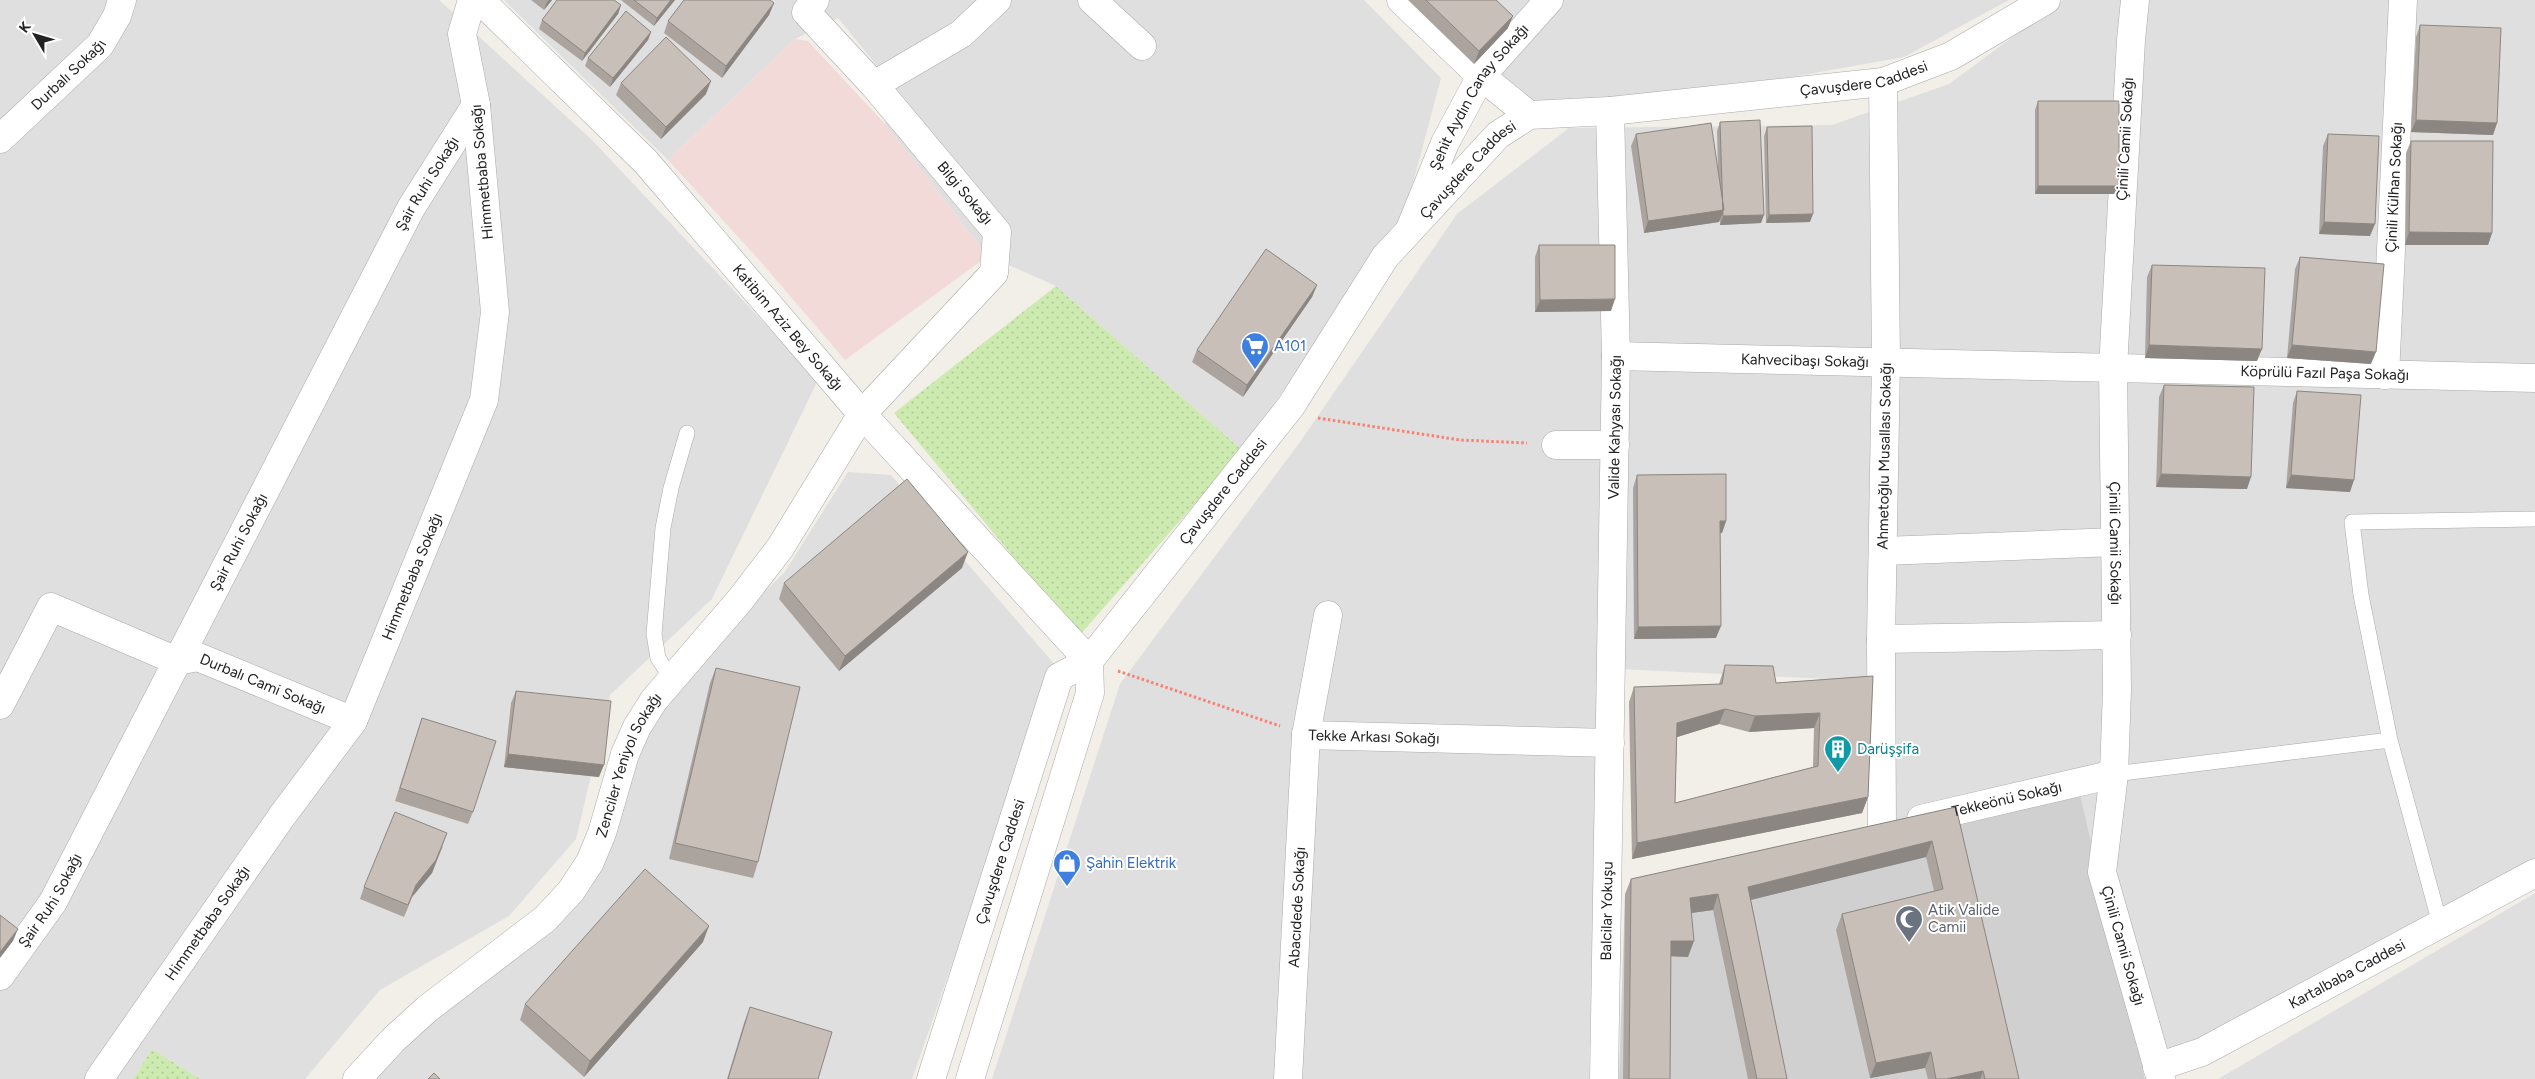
<svg xmlns="http://www.w3.org/2000/svg" width="2535" height="1079" font-family="Figtree,sans-serif">
  <style>
    .residential { fill: #e0dfdf }
    .commercial { fill: #f2dad9 }
    .religious { fill: #d0d0d0 }
    .grass { fill: url(#grass-dots) }
    .lines { fill: none; stroke-linecap: round; stroke-linejoin: round }
    .service-casing { stroke: #a9a9a9; stroke-width: 16 }
    .minor-casing { stroke: #a9a9a9; stroke-width: 29 }
    .tertiary-casing { stroke: #a9a9a9; stroke-width: 29 }
    .path { stroke: #fa8072; stroke-width: 3; stroke-dasharray: 2.5 2.5; stroke-linecap: butt }
    .service { stroke: #fff; stroke-width: 15 }
    .minor { stroke: #fff; stroke-width: 28 }
    .tertiary { stroke: #fff; stroke-width: 28 }
    .wall { fill: #aba49e; fill-rule: evenodd }
    .shaded-wall { fill: #8b8681 }
    .building { fill: #c7bfb8; stroke: #8b8681; fill-rule: evenodd }
    .labels { text-anchor: middle; dominant-baseline: central; stroke-width: 4; stroke-linejoin: round; paint-order: stroke }
    .street-label { font-size: 15px; fill: #222; stroke: #fff }
    .shop-label { font-size: 15px; fill: #366cbe; stroke: #fff; text-anchor: start }
    .culture-label { font-size: 15px; fill: #0d838f; stroke: #fff; text-anchor: start }
    .worship-label { font-size: 15px; fill: #5b616d; stroke: #fff; text-anchor: start }
  </style>
  <defs>
    <pattern id="grass-dots" width="8" height="8" patternUnits="userSpaceOnUse" patternTransform="scale(1.25)"><rect width="8" height="8" fill="#cdebb0"/><path d="M2 2h.1M6 6h.1" fill="none" stroke="#b0c997" stroke-width="1.8" stroke-linecap="round"/></pattern>
  </defs>
  <rect width="100%" height="100%" fill="#f2efe9"/>
  <path class="residential" d="M0,0H439L592,140L818,380L712,599L610,695L576,839L509,916L380,990L305,1079H200L152,1049L133,1079H0Z
    M504,0H1364L1441,78L1404,217L1242,450L1056,286L988,256L885,124L878,67L838,18L795,39L668,160Z
    M1424,0H2009L1904,57L1724,89L1536,107Z
    M2063,0H2535V859L2217,1031L2142,1065L2079,789L1878,836L1850,680L1598,668L1589,1079H992L1120,684L1300,442L1457,214L1569,128L1832,125L1949,84Z
    M848,472L891,475L1056,666L912,1079H353L561,902L633,718L784,573Z
    M2535,893V1079H2218Z"/>
  <path class="commercial" d="M795,39L808,41L885,124L988,256L845,360L761,262L668,160Z"/>
  <path class="religious" d="M2079,789L2145,1079H1619L1625,894Z"/>
  <path class="grass" d="M1056,286L1242,450L1079,636L894,413Z
    M152,1049L200,1079H133Z"/>
  <g class="lines">
    <g class="service-casing">
      <path id="service" d="M671,678L658,658L654,634L663,528L671,488L687,433
        M2114,774L2390,740
        M2440,924L2390,740L2361,595L2352,522L2535,519"/>
    </g>
    <g class="minor-casing">
      <g id="minor">
        <path d="M1092,0L1142,46"/>
        <path id="s1" d="M2135,0L2131,40L2113,368L2117,690L2114,774L2102,872L2161,1079"/>
        <path d="M874,85L961,34L997,0"/>
        <path id="s2" d="M0,139L100,45L117,16L122,0"/>
        <path id="s3" d="M1410,229L1445,143L1481,76L1549,0"/>
        <path id="s4" d="M1616,356L2535,378"/>
        <path id="s5" d="M2385,375L2403,0"/>
        <path d="M1556,445H1615"/>
        <path d="M1883,551L2115,542"/>
        <path d="M1881,639L2117,635"/>
        <path id="s6" d="M0,705L51,607L177,661L198,657L353,721"/>
        <path id="s7" d="M1306,735L1610,743"/>
        <path id="s8" d="M1921,819L2114,774"/>
        <path id="s9" d="M1882,828L1881,639L1886,362L1883,82"/>
        <path id="s10" d="M0,976L53,902L411,208L476,105"/>
        <path id="s11" d="M99,1079L282,816L353,721L484,400L495,312L476,105L462,34L472,0"/>
        <path id="s12" d="M357,1079L393,1040L427,1009L545,919L571,891L590,862L602,833L625,754L637,727L654,700L740,600L780,548L862,414L994,273L997,232L874,85L806,12L815,0"/>
        <path id="s13" d="M1288,1079L1306,735L1328,615"/>
        <path id="s14" d="M1604,1079L1616,356L1610,111"/>
      </g>
    </g>
    <g class="tertiary-casing">
      <g id="tertiary">
        <path id="s15" d="M480,0L646,162L862,414L1089,661"/>
        <path d="M1401,0L1481,76L1529,115"/>
        <path id="s16" d="M2157,1067L2202,1052L2535,873"/>
        <path id="s17" d="M931,1079L1059,677L1089,661L1291,406L1385,257L1498,135L1529,115L1610,111L1883,82L1951,56L2046,0"/>
        <path d="M970,1079L1090,693L1089,661"/>
      </g>
    </g>
    <path class="path" d="M1318,418L1460,440L1527,443
      M1118,671L1280,726"/>
    <use href="#service" class="service"/>
    <use href="#minor" class="minor"/>
    <use href="#tertiary" class="tertiary"/>
  </g>
  <path class="wall" d="M531,0H552L544,10Z
    M621,0H675L654,26Z
    M1408,0H1496L1508,28L1474,64Z
    M774,3L769,15L722,78L664,33L668,21Z
    M621,5L618,14L582,61L539,29L542,20Z
    M2420,25L2497,123L2493,135L2411,132L2416,37Z
    M651,32L648,40L610,87L585,66L588,58Z
    M621,83L706,94L661,139L616,95Z
    M2038,101L2116,194H2035V110Z
    M1720,122L1761,223L1720,225V219L1719,222L1644,233L1631,146L1636,134L1718,172L1717,131Z
    M1767,127L1810,222L1766,223L1764,136Z
    M2328,134L2370,236L2319,234L2323,146Z
    M2411,141L2492,233L2488,245H2405L2406,153Z
    M1539,245L1611,311L1535,312V257Z
    M2300,257L2371,364L2287,358L2295,269Z
    M2152,265L2257,361L2145,358L2147,277Z
    M1317,285L1312,297L1243,397L1192,362L1197,350Z
    M2164,385L2247,489L2156,487L2159,397Z
    M2297,391L2350,492L2286,488L2293,403Z
    M1637,475L1726,521L1722,533H1720L1716,638L1634,639L1633,488Z
    M962,568L839,671L779,599L784,583Z
    M1725,665L1776,683L1873,676L1868,797L1862,813L1632,859L1629,702L1634,687L1719,684ZM1719,724L1749,732L1814,728L1813,767L1675,803L1677,737Z
    M716,668L758,862L753,878L669,859L710,683Z
    M516,691L599,777L504,767L511,703Z
    M422,718L473,812L468,824L395,801Z
    M1956,807L2019,1079H1928L1925,1068L1870,1078L1836,930L1842,914L1934,891L1926,857L1751,900L1787,1079H1748L1713,910L1691,913L1688,957L1671,956L1670,1079H1623L1625,894L1631,879Z
    M443,846L432,873L412,897L404,917L360,899L364,887Z
    M703,942L584,1077L520,1020L525,1004Z
    M750,1007L818,1079H727L744,1023Z"/>
  <path class="shaded-wall" d="M549,0H552L544,10L547,2Z
    M671,0H675L654,26L657,18Z
    M774,3L769,15L722,78L726,66Z
    M621,5L618,14L582,61L585,53Z
    M1513,16L1508,28L1474,64L1479,51Z
    M651,32L648,40L610,87L613,78Z
    M711,81L706,94L661,139L666,127Z
    M2416,120L2497,123L2493,135L2411,132Z
    M2038,186H2119L2116,194H2035Z
    M1724,210L1719,222L1644,233L1648,221Z
    M1813,214L1810,222L1766,223L1769,215Z
    M1764,215L1761,223L1720,225L1723,216Z
    M2324,222L2375,224L2370,236L2319,234Z
    M2409,232L2492,233L2488,245H2405Z
    M1317,285L1312,297L1243,397L1247,385Z
    M1615,299L1611,311L1535,312L1540,300Z
    M2149,345L2262,349L2257,361L2145,358Z
    M2292,345L2376,352L2371,364L2287,358Z
    M2161,474L2251,477L2247,489L2156,487Z
    M2291,475L2354,480L2350,492L2286,488Z
    M1720,521H1726L1722,533H1715Z
    M968,552L962,568L839,671L845,656Z
    M1721,626L1716,638L1634,639L1638,627Z
    M1725,709L1719,724L1671,739L1677,723Z
    M1820,713L1814,728L1749,732L1755,716Z
    M508,754L604,765L599,777L504,767Z
    M1868,797L1862,813L1632,859L1637,843Z
    M447,833L432,873L412,897L404,917L416,885Z
    M1932,841L1926,857L1742,902L1748,887Z
    M1718,894L1713,910L1684,914L1690,898Z
    M709,926L703,942L584,1077L590,1061Z
    M18,929L13,941L0,958V952Z
    M1671,941H1694L1688,957L1665,956Z
    M1931,1052L1925,1068L1870,1078L1876,1063Z
    M1983,1071L1980,1079H1946Z"/>
  <path class="building" d="M557,0H614L621,5L585,53L542,20Z
    M634,0H671L657,18Z
    M684,0H770L774,3L726,66L668,21Z
    M1426,0H1496L1513,16L1479,51Z
    M626,11L651,32L613,78L588,58Z
    M2420,25L2501,28L2497,123L2416,120Z
    M666,37L711,81L666,127L621,83Z
    M2038,101H2119V186H2038Z
    M1760,120L1764,215L1723,216L1720,122Z
    M1711,123L1724,210L1648,221L1636,134Z
    M1812,126L1813,214L1769,215L1767,127Z
    M2328,134L2379,136L2375,224L2324,222Z
    M2411,141H2493L2492,233L2409,232Z
    M1539,245H1615V299L1540,300Z
    M1266,249L1317,285L1247,385L1197,350Z
    M2300,257L2384,264L2376,352L2292,345Z
    M2152,265L2265,268L2262,349L2149,345Z
    M2164,385L2254,387L2251,477L2161,474Z
    M2297,391L2361,395L2354,480L2291,475Z
    M1726,474V521H1720L1721,626L1638,627L1637,475Z
    M907,479L968,552L845,656L784,583Z
    M1725,665L1773,666L1776,683L1873,676L1868,797L1637,843L1634,687L1722,684ZM1725,709L1755,716L1820,713L1818,766L1675,803L1677,723Z
    M716,668L800,687L758,862L675,843Z
    M516,691L611,701L604,765L508,754Z
    M422,718L496,741L473,812L400,788Z
    M1956,807L2019,1079H1985L1983,1071L1946,1079H1936L1931,1052L1876,1063L1842,914L1943,889L1932,841L1748,887L1787,1079H1757L1718,894L1690,898L1694,941H1671L1670,1079H1629L1631,879Z
    M395,812L447,833L436,860L416,885L408,905L364,887Z
    M645,869L709,926L590,1061L525,1004Z
    M0,915L18,929L0,952Z
    M750,1007L832,1032L818,1079H728Z
    M434,1073L440,1079H428Z"/>
  <defs>
    <g id="supermarket-pin" transform="scale(1.4375)"><path d="M0 17L-7.5 6A9.5 9.5 0 1 1 7.5 6Z" fill="#3f7fe0" stroke="#fff"/><path d="M-6-5.5h2.5l.6 2H6L4.5 2H-2.5L-4.4-4H-6ZM-1.5 3.2a1.3 1.3 0 1 0 .1 0ZM3 3.2a1.3 1.3 0 1 0 .1 0Z" fill="#fff"/></g>
    <g id="building-pin" transform="scale(1.4375)"><path d="M0 17L-7.5 6A9.5 9.5 0 1 1 7.5 6Z" fill="#0f9aa8" stroke="#fff"/><path d="M-4-6H4V6H1V3H-1V6H-4ZM-2.5-4.3h1.7v1.8h-1.7ZM.8-4.3h1.7v1.8H.8ZM-2.5-1h1.7V.8h-1.7ZM.8-1h1.7V.8H.8Z" fill="#fff"/></g>
    <g id="shop-pin" transform="scale(1.4375)"><path d="M0 17L-7.5 6A9.5 9.5 0 1 1 7.5 6Z" fill="#3f7fe0" stroke="#fff"/><path d="M-5-2.5h2.3a2.7 3.5 0 0 1 5.4 0H5L5.5 6h-11ZM-1.5-2.5h3a1.5 2.3 0 0 0-3 0Z" fill="#fff"/></g>
    <g id="mosque-pin" transform="scale(1.4375)"><path d="M0 17L-7.5 6A9.5 9.5 0 1 1 7.5 6Z" fill="#6b7280" stroke="#fff"/><path d="M3.5-4.9A6 6 0 1 0 3.5 4.9A5 5 0 1 1 3.5-4.9Z" fill="#fff"/></g>
  </defs>
  <g fill-rule="evenodd">
    <use href="#supermarket-pin" x="1255" y="346"/>
    <use href="#building-pin" x="1838" y="749"/>
    <use href="#shop-pin" x="1067" y="863"/>
    <use href="#mosque-pin" x="1909" y="919"/>
  </g>
  <g class="labels">
    <g class="street-label">
      <text stroke="none"><textPath href="#s2" startOffset="94">Durbalı Sokağı</textPath></text>
      <text stroke="none"><textPath href="#s17" startOffset="1498">Çavuşdere Caddesi</textPath></text>
      <text stroke="none"><textPath href="#s3" startOffset="150">Şehit Aydın Canay Sokağı</textPath></text>
      <text transform="translate(2125 139) rotate(-87)">Çinili Camii Sokağı</text>
      <text stroke="none"><textPath href="#s17" startOffset="1078">Çavuşdere Caddesi</textPath></text>
      <text transform="translate(482 172) rotate(-95)">Himmetbaba Sokağı</text>
      <text stroke="none"><textPath href="#s10" startOffset="901">Şair Ruhi Sokağı</textPath></text>
      <text stroke="none"><textPath href="#s5" startOffset="188">Çinili Külhan Sokağı</textPath></text>
      <text transform="translate(965 193) rotate(50)">Bilgi Sokağı</text>
      <text stroke="none"><textPath href="#s15" startOffset="450">Katibim Aziz Bey Sokağı</textPath></text>
      <text stroke="none"><textPath href="#s4" startOffset="189">Kahvecibaşı Sokağı</textPath></text>
      <text stroke="none"><textPath href="#s4" startOffset="709">Köprülü Fazıl Paşa Sokağı</textPath></text>
      <text stroke="none"><textPath href="#s14" startOffset="652">Valide Kahyası Sokağı</textPath></text>
      <text stroke="none"><textPath href="#s9" startOffset="372">Ahmetoğlu Musallası Sokağı</textPath></text>
      <text stroke="none"><textPath href="#s17" startOffset="672">Çavuşdere Caddesi</textPath></text>
      <text stroke="none"><textPath href="#s10" startOffset="496">Şair Ruhi Sokağı</textPath></text>
      <text stroke="none"><textPath href="#s1" startOffset="544">Çinili Camii Sokağı</textPath></text>
      <text stroke="none"><textPath href="#s11" startOffset="595">Himmetbaba Sokağı</textPath></text>
      <text stroke="none"><textPath href="#s6" startOffset="339">Durbalı Cami Sokağı</textPath></text>
      <text stroke="none"><textPath href="#s7" startOffset="68">Tekke Arkası Sokağı</textPath></text>
      <text stroke="none"><textPath href="#s12" startOffset="425">Zenciler Yeniyol Sokağı</textPath></text>
      <text stroke="none"><textPath href="#s8" startOffset="88">Tekkeönü Sokağı</textPath></text>
      <text stroke="none"><textPath href="#s17" startOffset="228">Çavuşdere Caddesi</textPath></text>
      <text stroke="none"><textPath href="#s10" startOffset="91">Şair Ruhi Sokağı</textPath></text>
      <text stroke="none"><textPath href="#s13" startOffset="172">Abacıdede Sokağı</textPath></text>
      <text stroke="none"><textPath href="#s14" startOffset="168">Balcilar Yokuşu</textPath></text>
      <text stroke="none"><textPath href="#s11" startOffset="190">Himmetbaba Sokağı</textPath></text>
      <text stroke="none"><textPath href="#s1" startOffset="950">Çinili Camii Sokağı</textPath></text>
      <text stroke="none"><textPath href="#s16" startOffset="212">Kartalbaba Caddesi</textPath></text>
    </g>
    <g class="shop-label">
      <text x="1274" y="346">A101</text>
      <text x="1086" y="863">Şahin Elektrik</text>
    </g>
    <g class="culture-label">
      <text x="1857" y="749">Darüşşifa</text>
    </g>
    <g class="worship-label">
      <text x="1928" y="910">Atik Valide<tspan x="1928" dy="17">Camii</tspan></text>
    </g>
  </g>
  <g transform="translate(35 35) rotate(308)" stroke="#ffffff" stroke-width="4" paint-order="stroke">
  <path d="M0-4L9 19L0 12L-9 19Z" fill="#222222"/>
  <text y="-8" font-size="14" font-weight="bold" text-anchor="middle" fill="#222222">K</text>
  </g>
</svg>
